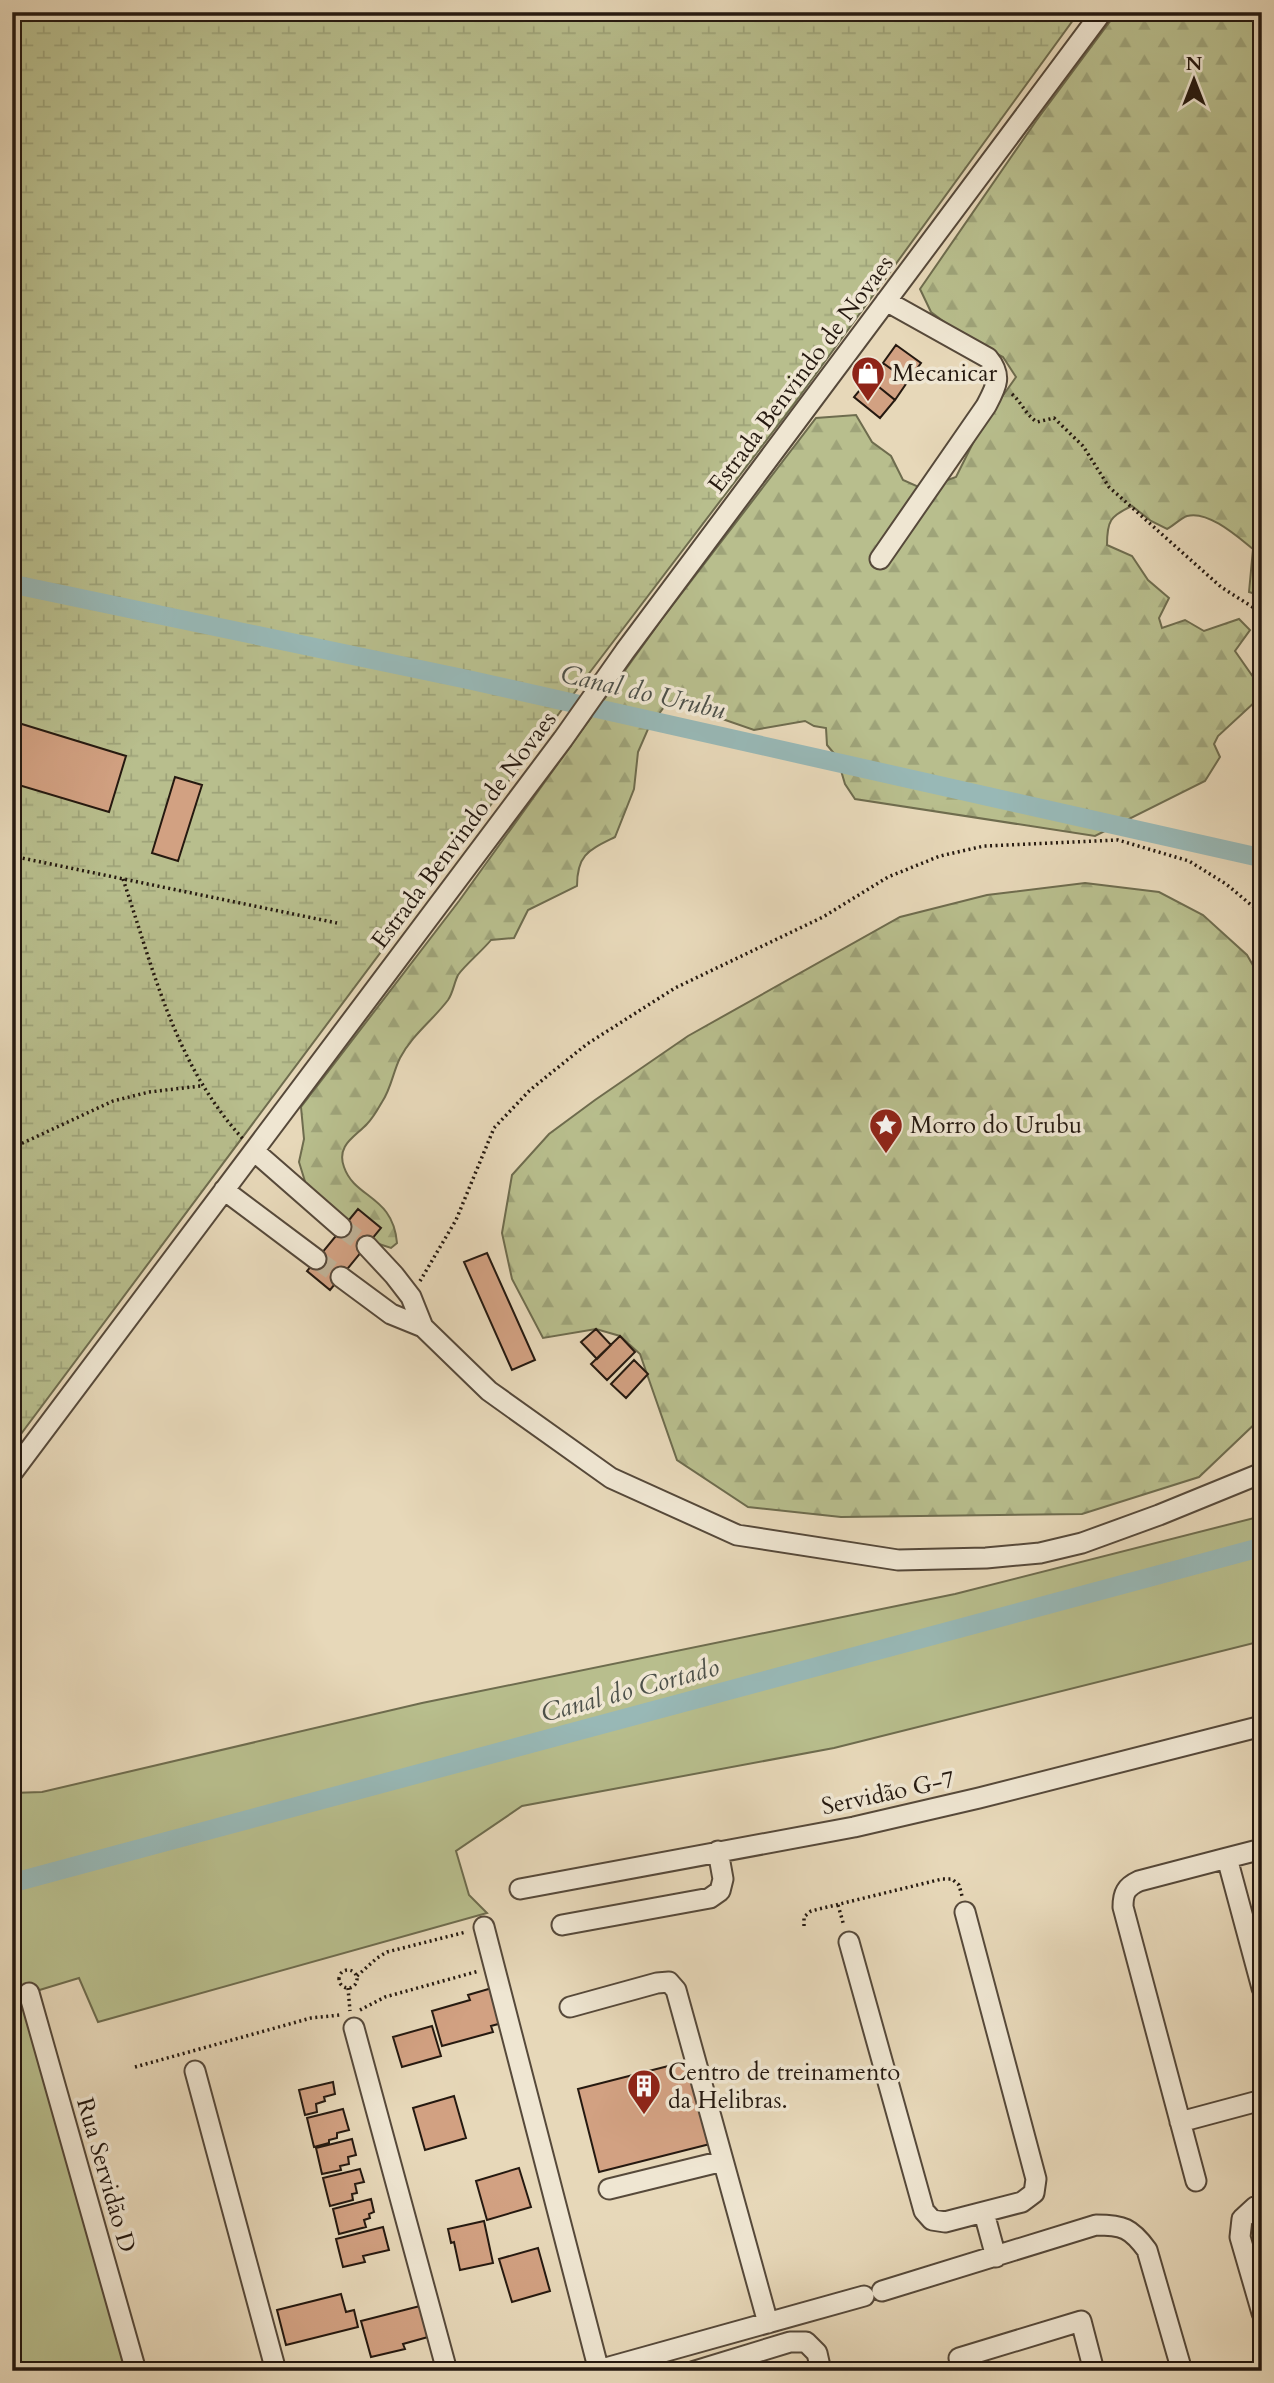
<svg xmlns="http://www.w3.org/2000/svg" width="1274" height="2383" font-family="Cardo,serif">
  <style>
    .grass { fill: #b8be8d; stroke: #6e6c4e; stroke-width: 2 }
    .forest { fill: url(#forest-firs); stroke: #6e6c4e; stroke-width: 2 }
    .wetland { fill: url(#wetland-marsh); stroke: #6e6c4e; stroke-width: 2 }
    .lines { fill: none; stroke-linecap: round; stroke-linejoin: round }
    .canal { stroke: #98b8b6; stroke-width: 19 }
    .building { fill: #d2a182; stroke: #251910; stroke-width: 2 }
    .minor-tunnel { stroke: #c0b297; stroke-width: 19; stroke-dasharray: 19 10; stroke-linecap: butt }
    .minor-casing { stroke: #56493a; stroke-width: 23 }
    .path { stroke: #251910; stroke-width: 3.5; stroke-dasharray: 2 3.5; stroke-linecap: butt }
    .minor { stroke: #efe6d2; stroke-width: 19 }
    .labels { text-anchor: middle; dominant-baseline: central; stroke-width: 7; stroke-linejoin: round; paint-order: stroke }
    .poi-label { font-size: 24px; fill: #251910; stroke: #efe6d2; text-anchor: start }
    .street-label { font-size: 24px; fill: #251910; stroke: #efe6d2 }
    .water-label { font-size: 26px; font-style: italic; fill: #4d514a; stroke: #efe6d2 }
  </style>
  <defs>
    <pattern id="forest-firs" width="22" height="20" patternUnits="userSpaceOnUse" patternTransform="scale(1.75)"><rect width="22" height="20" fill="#b8be8d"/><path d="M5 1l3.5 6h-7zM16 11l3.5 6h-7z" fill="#9ea379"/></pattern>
    <pattern id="wetland-marsh" width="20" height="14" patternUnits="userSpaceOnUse" patternTransform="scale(1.75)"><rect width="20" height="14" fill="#b8be8d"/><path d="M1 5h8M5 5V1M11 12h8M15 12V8" fill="none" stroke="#9ea379"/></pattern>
  </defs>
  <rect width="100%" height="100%" fill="#e7d8b9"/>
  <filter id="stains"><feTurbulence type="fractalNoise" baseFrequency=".00286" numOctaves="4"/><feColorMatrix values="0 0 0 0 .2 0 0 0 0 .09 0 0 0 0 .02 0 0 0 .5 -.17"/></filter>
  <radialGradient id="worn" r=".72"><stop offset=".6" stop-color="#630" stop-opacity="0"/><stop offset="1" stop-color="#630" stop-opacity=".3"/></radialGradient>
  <path class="grass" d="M1262,1516V1641L834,1748L522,1806L456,1851L469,1895L487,1913L98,2022L79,1978L33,1992L125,2371H12V1793L42,1792L422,1703L955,1594Z"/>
  <path class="forest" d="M1117,12H1262V596L1249,592L1253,549C1238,537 1208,510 1187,516C1181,518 1173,526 1167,529L1151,521L1132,506C1110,516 1107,521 1107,545L1132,556L1148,580L1169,598L1159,618L1162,628L1185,620L1204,631L1239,619L1250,630L1235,651L1258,684L1257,700L1218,736L1214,744L1220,757L1205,781L1095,836L855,799L845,784L837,757L827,745L826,728L814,726L805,721L754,730L708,714L690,710L680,696L664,707L648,729L638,752L634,789L615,837C589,850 577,854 577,886L528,910L514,938L491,940C483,950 464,966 458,975C454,983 453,993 448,1000C433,1020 412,1035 400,1058C393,1072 391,1089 382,1102C378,1109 373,1118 367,1124C355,1137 336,1145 344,1167C355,1199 393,1195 397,1243L391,1248L379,1244L307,1188L299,1162L304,1139L301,1107L459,901L662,619L816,418L856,415L872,442L891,456L903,480L923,489L956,477L981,427L1016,377L1003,357L963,336L931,312L920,289L1036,121Z
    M1085,883L1159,892L1203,915L1247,955L1262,981V1417L1199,1477L1082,1514L841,1517L748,1507L677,1460L640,1354L620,1336L596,1329L543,1338L512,1279L502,1233L512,1175L549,1134L595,1100L688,1036L900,917L987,895Z"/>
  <path class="wetland" d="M12,12H1079L794,404L584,680L12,1446Z"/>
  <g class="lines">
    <path class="canal" d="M12,584L470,680L1262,858
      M12,1883L1262,1547"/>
  </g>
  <path class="building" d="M896,345L921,363L908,381L883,363Z
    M883,363L908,381L895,400L869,379Z
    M869,379L895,400L880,418L854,397Z
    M12,721L126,756L109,812L12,783Z
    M175,777L202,785L178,861L152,853Z
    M358,1209L381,1228L330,1290L307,1271Z
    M487,1253L535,1360L512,1370L464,1262Z
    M596,1329L611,1345L597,1359L581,1342Z
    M620,1336L635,1352L607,1380L591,1364Z
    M634,1360L648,1374L626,1398L611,1384Z
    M492,1988L502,2023L491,2026L493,2032L442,2046L432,2011L470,2000L468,1995Z
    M432,2026L441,2056L402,2067L393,2037Z
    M688,2061L710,2144L599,2172L578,2089Z
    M333,2082L335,2094L324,2097L325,2101L316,2104L317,2112L305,2115L299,2090Z
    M454,2096L466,2138L425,2150L413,2108Z
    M343,2109L349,2130L337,2133V2138L329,2140V2143L314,2147L307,2118Z
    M352,2139L356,2155L348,2157L349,2164L340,2166L341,2170L322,2174L316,2148Z
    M519,2168L531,2207L487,2220L476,2181Z
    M360,2169L364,2182L355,2184L357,2193L352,2194L353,2200L330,2206L323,2178Z
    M371,2199L374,2212L369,2214L370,2218L364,2220L366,2227L339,2234L333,2209Z
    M484,2221L493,2263L460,2270L454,2242L451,2243L448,2229Z
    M383,2227L389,2250L363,2256L365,2262L343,2267L336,2239Z
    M538,2248L550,2291L512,2302L499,2259Z
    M341,2294L346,2312L354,2310L358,2327L286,2345L277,2310Z
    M420,2306L428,2337L403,2344L405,2349L371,2357L361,2321Z"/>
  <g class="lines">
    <path class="minor-tunnel" d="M341,1227L367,1246
      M316,1259L341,1277"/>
    <g class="minor-casing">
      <path id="minor" d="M880,559L986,406C996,387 1003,376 988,358L886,301
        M254,1151L341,1227
        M224,1190L316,1259
        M367,1246L394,1275L411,1297L423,1327L489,1391L611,1478L737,1535L898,1560L986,1558L1040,1553L1082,1543L1159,1515L1262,1473
        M341,1277L391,1314L423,1327
        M12,1473L563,739L625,651L1102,12
        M1262,1849L1227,1858L1262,1988
        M520,1889L854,1827L979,1798L1262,1726
        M562,1925L710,1898L720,1891L723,1879L718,1851
        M484,1927L599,2371
        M849,1942L924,2211L932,2220L945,2222L1022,2202L1034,2193L1036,2179L965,1912
        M29,1993L136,2371
        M570,2007L657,1983L669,1982L676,1990L768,2323
        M354,2028L447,2371
        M195,2071L276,2371
        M1180,2122L1262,2100
        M1196,2181L1123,1907C1123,1893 1126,1887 1139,1881L1227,1858
        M609,2189L723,2161
        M1262,2206L1255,2207L1242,2219L1240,2237L1262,2313
        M984,2213L996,2257
        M882,2291L1096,2225C1123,2225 1131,2228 1147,2250L1182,2371
        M595,2371L864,2296
        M695,2371L790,2342H806L817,2353L821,2371
        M962,2371L959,2358L1081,2321L1094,2371"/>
    </g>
    <path class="path" d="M1012,394C1022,403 1025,414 1037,422L1054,418L1083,446L1109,487L1221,587L1262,613
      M12,856L337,923
      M123,879C154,971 175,1065 243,1139
      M12,1148L113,1101L149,1092L201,1086
      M420,1281L456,1220L494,1128L530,1090L587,1044L675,988L823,917L888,877L940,856L984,846L1118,840L1189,861L1226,884L1262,914
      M838,1905L844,1926
      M804,1926V1917L811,1911L942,1879H952L959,1885L962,1896
      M339 1979a9 9 0 1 1 18 0a9 9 0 1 1-18 0Z
      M357,1976L377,1958L387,1952L466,1932
      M348,1988L350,2011
      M360,2010L385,1997L479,1971
      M135,2067L311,2018L340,2015"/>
    <use href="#minor" class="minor"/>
  </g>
  <defs>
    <g id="shop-pin" transform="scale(1.75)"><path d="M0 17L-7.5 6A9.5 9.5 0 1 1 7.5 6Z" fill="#8f2418" stroke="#efe6d2"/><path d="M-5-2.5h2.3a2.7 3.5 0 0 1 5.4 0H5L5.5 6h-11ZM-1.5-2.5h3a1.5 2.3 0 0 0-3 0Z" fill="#fff"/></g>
    <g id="sight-pin" transform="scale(1.75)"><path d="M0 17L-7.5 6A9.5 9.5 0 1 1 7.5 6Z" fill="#8f2418" stroke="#efe6d2"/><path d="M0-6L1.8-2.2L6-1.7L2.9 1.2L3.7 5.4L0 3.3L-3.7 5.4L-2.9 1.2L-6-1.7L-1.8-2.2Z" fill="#fff"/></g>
    <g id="building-pin" transform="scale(1.75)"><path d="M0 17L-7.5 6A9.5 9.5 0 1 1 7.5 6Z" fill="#8f2418" stroke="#efe6d2"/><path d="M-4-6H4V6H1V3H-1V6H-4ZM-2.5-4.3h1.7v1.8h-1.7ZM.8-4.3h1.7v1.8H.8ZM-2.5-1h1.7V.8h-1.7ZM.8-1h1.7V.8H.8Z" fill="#fff"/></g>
  </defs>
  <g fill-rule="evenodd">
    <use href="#shop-pin" x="868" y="373"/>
    <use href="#sight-pin" x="886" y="1125"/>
    <use href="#building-pin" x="644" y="2086"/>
  </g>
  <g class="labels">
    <g class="poi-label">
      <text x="892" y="373">Mecanicar</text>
      <text x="910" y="1125">Morro do Urubu</text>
      <text x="668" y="2072">Centro de treinamento<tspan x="668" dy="28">da Helibras.</tspan></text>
    </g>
    <g class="street-label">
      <text transform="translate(801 374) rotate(-53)">Estrada Benvindo de Novaes</text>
      <text transform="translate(464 830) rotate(-53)">Estrada Benvindo de Novaes</text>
      <text transform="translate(888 1793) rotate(-12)">Servidão G-7</text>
      <text transform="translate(106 2175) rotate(74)">Rua Servidão D</text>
    </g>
    <g class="water-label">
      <text transform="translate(643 692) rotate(13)">Canal do Urubu</text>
      <text transform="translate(630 1690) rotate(-15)">Canal do Cortado</text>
    </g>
  </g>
  <rect width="1274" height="2383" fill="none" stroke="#e7d8b9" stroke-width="42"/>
  <rect x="14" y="14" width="1246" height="2355" fill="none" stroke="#251910" stroke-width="3.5"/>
  <rect x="21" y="21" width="1232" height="2341" fill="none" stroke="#251910" stroke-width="2"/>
  <g transform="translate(1194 80)" stroke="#efe6d2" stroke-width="5" paint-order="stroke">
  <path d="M0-5L12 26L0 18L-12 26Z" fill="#251910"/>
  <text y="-10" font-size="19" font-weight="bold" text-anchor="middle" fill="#251910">N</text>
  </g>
  <rect width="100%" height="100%" filter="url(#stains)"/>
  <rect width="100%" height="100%" fill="url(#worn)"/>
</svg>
